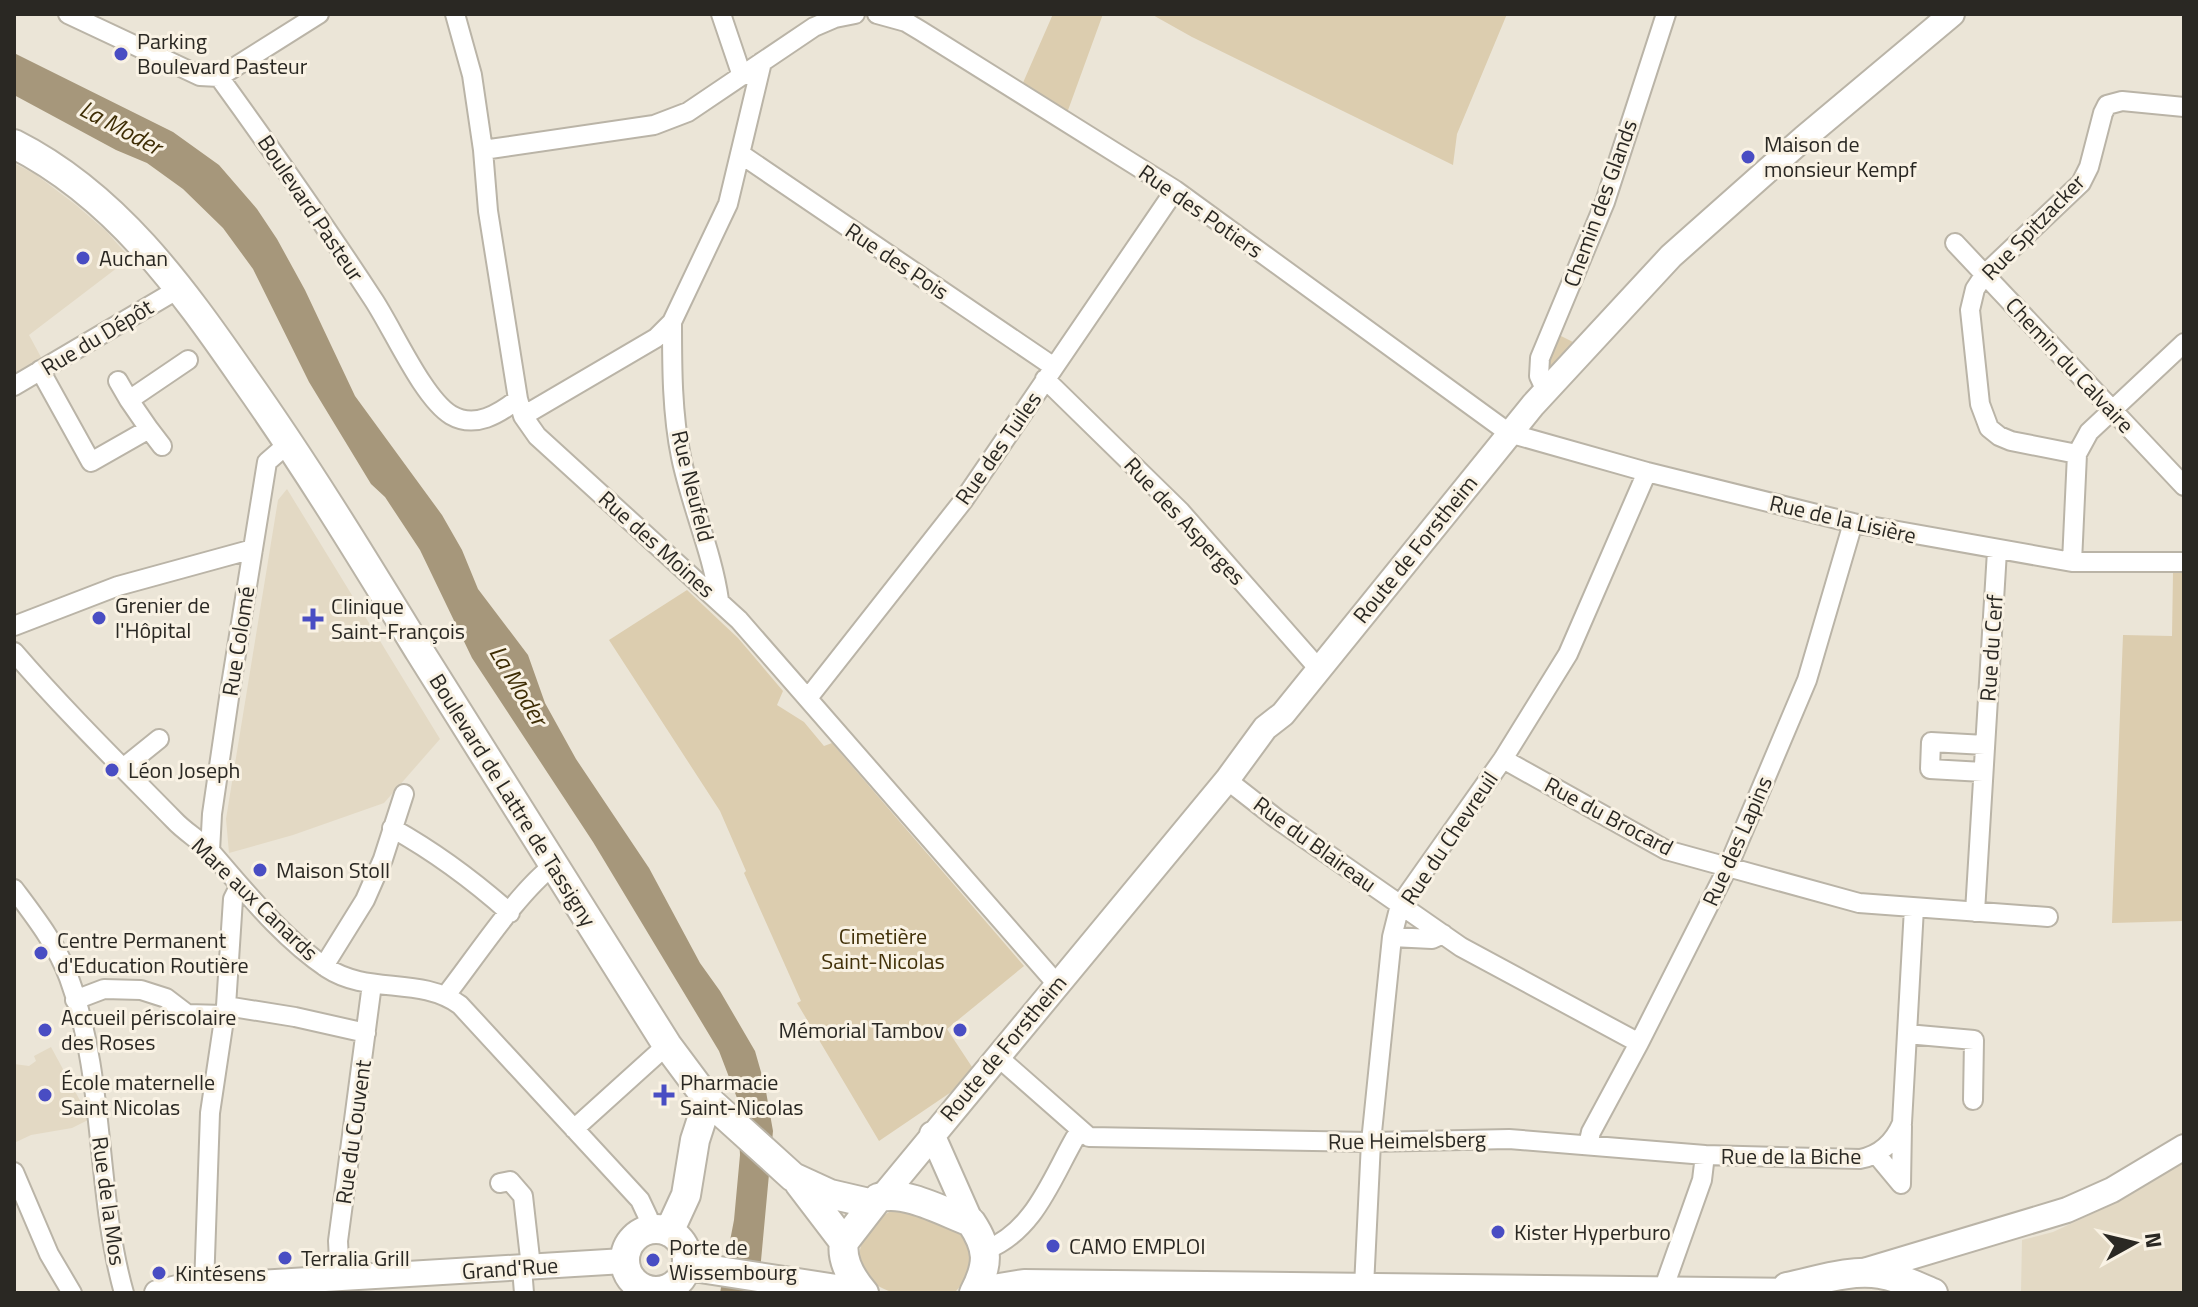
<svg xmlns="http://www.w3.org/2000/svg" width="2198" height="1307" font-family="'Titillium Web',sans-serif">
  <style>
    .built { fill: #e3d9c4 }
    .green { fill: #dccdaf }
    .water { fill: #a6977b }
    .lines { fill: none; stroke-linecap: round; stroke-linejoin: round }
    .street-casing { stroke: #bab4a7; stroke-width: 22 }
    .secondary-casing { stroke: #bab4a7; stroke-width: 28 }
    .primary-casing { stroke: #bab4a7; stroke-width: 32 }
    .street { stroke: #fff; stroke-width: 18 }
    .secondary { stroke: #fff; stroke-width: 24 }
    .primary { stroke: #fff; stroke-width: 28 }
    .poi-dot { fill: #494dc3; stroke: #f9f2e4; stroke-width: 3 }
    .labels { text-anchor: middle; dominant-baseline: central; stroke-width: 6; stroke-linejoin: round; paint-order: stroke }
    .poi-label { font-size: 22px; fill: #2a2823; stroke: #f9f2e4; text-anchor: start }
    .street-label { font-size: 22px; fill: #2a2823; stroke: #f9f2e4 }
    .park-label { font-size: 22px; fill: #413008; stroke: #f9f2e4 }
    .water-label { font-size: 24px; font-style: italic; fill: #3f2e06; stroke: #f9f2e4 }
  </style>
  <rect width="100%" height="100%" fill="#ebe5d7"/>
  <path class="built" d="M14,163L35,174L76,205L106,231L130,258L29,335L42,359L14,376Z
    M287,489L440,739L384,803L293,835L229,853L226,819L278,500Z
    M51,1047L90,1119L72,1128L31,1135L14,1143V1064L29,1066L36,1061L34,1056Z
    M2184,1162V1293H2021L2022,1240L2053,1232L2122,1200Z"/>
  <path class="green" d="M1053,14H1103L1067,113L1022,85Z
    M1151,14H1507L1457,134L1453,165L1192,37Z
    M1555,333L1573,342V344L1549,370L1546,366Z
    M2184,572V921L2112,923L2123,635L2172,636L2173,573Z
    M687,590L738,638L783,691L777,705L804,722L824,746L832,743L1024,966L947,1029L974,1070L963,1084L879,1141L797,1003L801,1001L744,873L746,871L720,811L609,640Z
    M899,1208L960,1230C976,1251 972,1276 954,1293C931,1293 901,1299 880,1287C841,1265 864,1219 899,1208Z"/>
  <path class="water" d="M14,53L173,132L219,165L257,209L277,239L305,290L355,396L442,515L462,550L478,589L528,655L545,703L576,759L649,868L700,963L720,991L755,1051L765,1086L773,1131L758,1293H720L734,1220L740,1155L737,1098L719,1051L593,842L472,658L420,550L385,497L371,484L309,382L253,269L223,228L183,189L147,163L116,150L14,95Z"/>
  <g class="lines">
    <g class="street-casing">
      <path id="street" d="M68,14L200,76L219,77C272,150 324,224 373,299C393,329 423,398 451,415C475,429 499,414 518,399
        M455,14L472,75L483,150L488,211L518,399L523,416L537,436L739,620L1056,983
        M721,14L742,76
        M877,14L906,22L921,31L1175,190L1509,433L1647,472L1853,523L2072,562H2184
        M219,77L319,14
        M483,150L654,125L688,112L814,27L835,18L855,14
        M742,155L1054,367
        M1955,243L2184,486
        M672,322C672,367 672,413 681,457C691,506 712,551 719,600
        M40,370L91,462L149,429L129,400L188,360
        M1045,379L1180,511L1318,668
        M118,381L129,400
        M14,386L180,288
        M1546,391L1539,376L1540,358L1605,202L1666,14
        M523,416L656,338L672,322L728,204L762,62
        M149,429L162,446
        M2077,454L2011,441L1999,436L1989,428L1980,404L1970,310L1975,289L1985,274L2081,183L2089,167L2103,113L2107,105L2122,101L2184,107
        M2072,562L2077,454L2089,432L2184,343
        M14,626L118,586L253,549
        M14,652C64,710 120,765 174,820C185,832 200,840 211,852C246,892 282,938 327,968C368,995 420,976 460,1005L640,1200L648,1217L649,1230
        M808,698L963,501L1175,190
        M1503,759L1666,850L1859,903L2048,917
        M123,768L159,739
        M1983,772L1930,769L1931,742L1985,745
        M1227,780L1277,819L1461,947L1639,1043
        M392,828C435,852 473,880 510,913
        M210,851L212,814L230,691L267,462L290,442
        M14,889C35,917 57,945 69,978C106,1079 95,1190 124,1293
        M1975,912L1997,551
        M1392,937L1432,939L1443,934
        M324,966L365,900L383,859L404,794
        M446,995C476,957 517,893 554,865
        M75,1000L104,989L141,990L166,998L187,1014L224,1015
        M226,1006L295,1017L366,1033
        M1907,1034L1974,1040L1973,1100
        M998,1057L1089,1137L1371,1142L1509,1139L1705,1155L1702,1180L1663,1290
        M574,1129L667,1045
        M1588,1145L1591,1132L1639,1043L1728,867L1807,680L1853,523
        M1876,1154L1901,1184L1902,1126
        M1705,1155L1860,1159C1881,1155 1894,1142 1902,1123L1914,908
        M14,1172L49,1254L72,1293
        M500,1183L510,1181L523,1196L531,1267
        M986,1250C1034,1231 1051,1180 1075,1138L1083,1133
        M522,1268L524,1293
        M340,1279L338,1241L372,984
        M204,1287L210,1113L226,1006L233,899L239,887
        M1364,1287L1371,1142L1392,937L1400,905L1503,759L1568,654L1647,472"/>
    </g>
    <g class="secondary-casing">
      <path id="secondary" d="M932,1134L971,1222
        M883,1196L1227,780L1265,728L1283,714L1533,405L1671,256L1804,138L1952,14
        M1864,1271L2067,1210L2112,1190L2184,1147
        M157,1293L177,1288L624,1261"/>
    </g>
    <g class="primary-casing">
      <path id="primary" d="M14,144C115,195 181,287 244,378C307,467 363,559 420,652C502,783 585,914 667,1045L708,1100L793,1177L830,1194L873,1204
        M799,1183L844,1242
        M625 1260a31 31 0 1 1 62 0a31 31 0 1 1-62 0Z
        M669,1232L686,1195L695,1140L708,1100
        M687,1266L862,1293
        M1787,1287C1817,1281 1850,1269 1880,1274C1899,1277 1916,1286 1933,1293
        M975,1292L1024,1284L1807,1293
        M864,1293C852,1279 841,1260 844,1242L878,1198C904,1189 946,1213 971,1222C989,1249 989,1264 974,1293"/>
    </g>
    <use href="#street" class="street"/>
    <use href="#secondary" class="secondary"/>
    <use href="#primary" class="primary"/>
  </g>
  <g class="poi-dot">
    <circle cx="121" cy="54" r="8"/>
    <circle cx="1748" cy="157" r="8"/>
    <circle cx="83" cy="258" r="8"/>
    <circle cx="99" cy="618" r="8"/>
    <path d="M309 607h8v8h8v8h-8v8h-8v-8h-8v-8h8z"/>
    <circle cx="112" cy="770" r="8"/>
    <circle cx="260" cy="870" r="8"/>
    <circle cx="41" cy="953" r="8"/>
    <circle cx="45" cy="1030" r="8"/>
    <circle cx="960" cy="1030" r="8"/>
    <circle cx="45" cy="1095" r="8"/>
    <path d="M660 1083h8v8h8v8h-8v8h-8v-8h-8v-8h8z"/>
    <circle cx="1498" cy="1232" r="8"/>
    <circle cx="1053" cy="1246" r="8"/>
    <circle cx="285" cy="1258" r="8"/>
    <circle cx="653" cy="1260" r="8"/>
    <circle cx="159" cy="1273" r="8"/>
  </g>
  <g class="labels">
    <g class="poi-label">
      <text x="137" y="41">Parking<tspan x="137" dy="25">Boulevard Pasteur</tspan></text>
      <text x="1764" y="144">Maison de<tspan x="1764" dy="25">monsieur Kempf</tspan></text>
      <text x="99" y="258">Auchan</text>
      <text x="115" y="605">Grenier de<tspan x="115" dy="25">l'Hôpital</tspan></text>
      <text x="331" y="606">Clinique<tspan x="331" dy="25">Saint-François</tspan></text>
      <text x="128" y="770">Léon Joseph</text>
      <text x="276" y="870">Maison Stoll</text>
      <text x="57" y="940">Centre Permanent<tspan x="57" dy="25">d'Education Routière</tspan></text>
      <text x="61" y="1017">Accueil périscolaire<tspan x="61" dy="25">des Roses</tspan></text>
      <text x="944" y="1030" text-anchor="end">Mémorial Tambov</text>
      <text x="61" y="1082">École maternelle<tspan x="61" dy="25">Saint Nicolas</tspan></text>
      <text x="680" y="1082">Pharmacie<tspan x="680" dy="25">Saint-Nicolas</tspan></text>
      <text x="1514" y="1232">Kister Hyperburo</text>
      <text x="1069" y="1246">CAMO EMPLOI</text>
      <text x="669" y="1247">Porte de<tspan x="669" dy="25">Wissembourg</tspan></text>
      <text x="301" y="1258">Terralia Grill</text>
      <text x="175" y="1273">Kintésens</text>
    </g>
    <g class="street-label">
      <text transform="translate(1600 203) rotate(-70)">Chemin des Glands</text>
      <text transform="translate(311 208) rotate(56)">Boulevard Pasteur</text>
      <text transform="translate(1201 211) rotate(35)">Rue des Potiers</text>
      <text transform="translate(2033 227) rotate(-46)">Rue Spitzacker</text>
      <text transform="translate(897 261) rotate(34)">Rue des Pois</text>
      <text transform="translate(97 337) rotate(-31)">Rue du Dépôt</text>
      <text transform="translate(2070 365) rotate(47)">Chemin du Calvaire</text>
      <text transform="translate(998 448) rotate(-55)">Rue des Tuiles</text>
      <text transform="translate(693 486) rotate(76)">Rue Neufeld</text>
      <text transform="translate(1843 519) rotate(13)">Rue de la Lisière</text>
      <text transform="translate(1185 521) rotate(47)">Rue des Asperges</text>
      <text transform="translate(657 544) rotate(42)">Rue des Moines</text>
      <text transform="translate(1415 549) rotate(-51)">Route de Forstheim</text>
      <text transform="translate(238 641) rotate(-81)">Rue Colomé</text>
      <text transform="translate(1991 648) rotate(-86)">Rue du Cerf</text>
      <text transform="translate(513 800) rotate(58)">Boulevard de Lattre de Tassigny</text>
      <text transform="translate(1609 816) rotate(28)">Rue du Brocard</text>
      <text transform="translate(1449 838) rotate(-56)">Rue du Chevreuil</text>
      <text transform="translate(1737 841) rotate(-66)">Rue des Lapins</text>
      <text transform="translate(1315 844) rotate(36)">Rue du Blaireau</text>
      <text transform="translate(255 899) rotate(44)">Mare aux Canards</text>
      <text transform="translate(1003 1048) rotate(-50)">Route de Forstheim</text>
      <text transform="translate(353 1132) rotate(-82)">Rue du Couvent</text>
      <text transform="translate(1407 1140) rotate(-1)">Rue Heimelsberg</text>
      <text x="1791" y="1156">Rue de la Biche</text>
      <text transform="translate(109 1201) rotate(82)">Rue de la Mos</text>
      <text transform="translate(510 1268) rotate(-4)">Grand'Rue</text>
    </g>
    <g class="park-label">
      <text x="883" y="936">Cimetière<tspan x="883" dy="25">Saint-Nicolas</tspan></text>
    </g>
    <g class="water-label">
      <text transform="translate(121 127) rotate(28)">La Moder</text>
      <text transform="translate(519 685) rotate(59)">La Moder</text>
    </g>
  </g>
  <rect width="2198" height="1307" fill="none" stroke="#2a2823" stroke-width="32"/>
  <g transform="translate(2134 1243) rotate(82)" stroke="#f9f2e4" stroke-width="6" paint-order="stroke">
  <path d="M0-6L14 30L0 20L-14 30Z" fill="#2a2823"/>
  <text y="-12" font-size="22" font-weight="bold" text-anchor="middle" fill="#2a2823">N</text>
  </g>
</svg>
